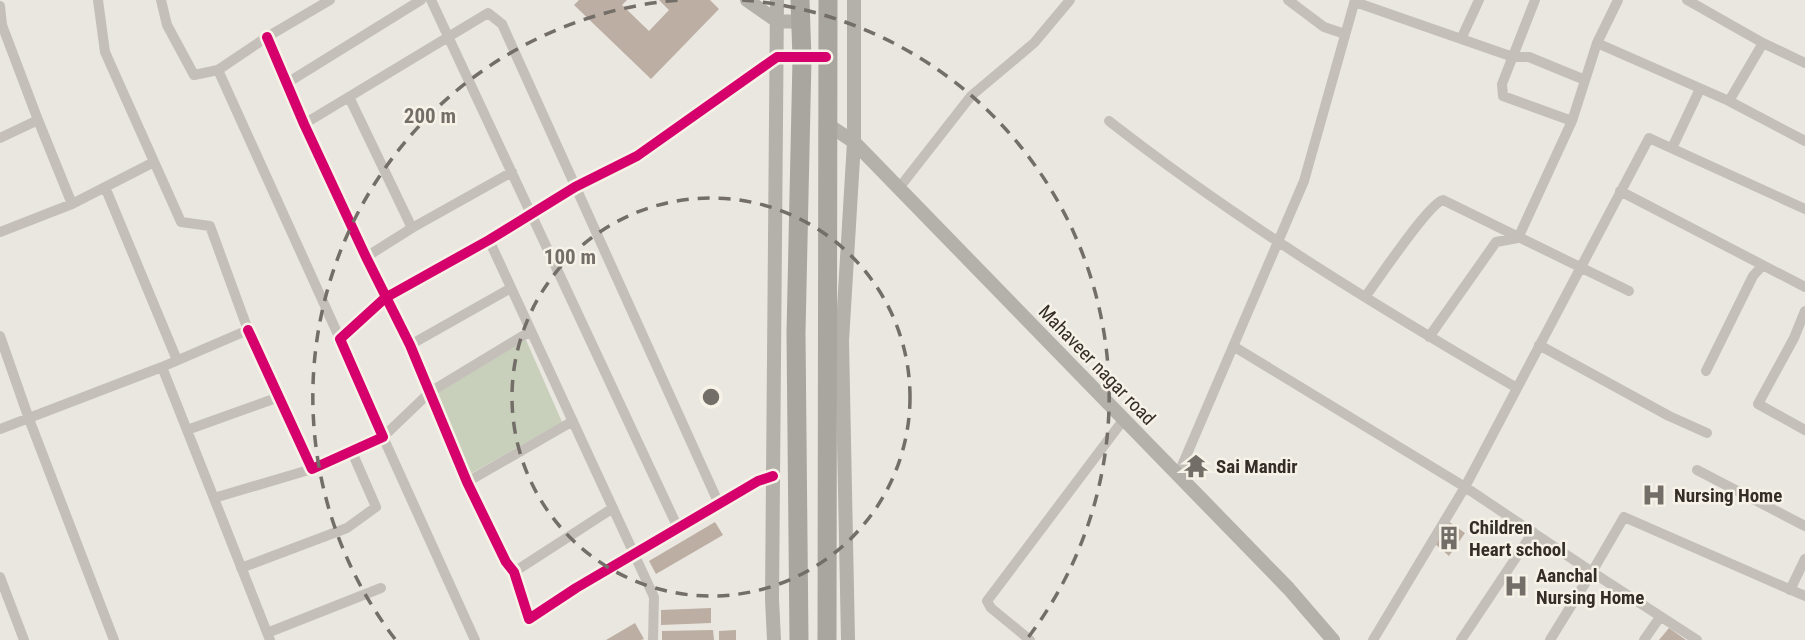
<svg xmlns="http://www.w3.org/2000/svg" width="1805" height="640" font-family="'Roboto Condensed',sans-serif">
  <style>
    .green { fill: #c8cfbb }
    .building { fill: #bcaea3 }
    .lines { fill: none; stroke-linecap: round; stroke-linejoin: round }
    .street { stroke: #c4c0b9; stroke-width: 10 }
    .secondary { stroke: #b4b0aa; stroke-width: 14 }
    .highway { stroke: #a9a69f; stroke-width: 19 }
    .cycleway-casing { stroke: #f7f2e7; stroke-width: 15 }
    .cycleway { stroke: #d6006c; stroke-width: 10 }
    .ring { fill: none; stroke: #746e68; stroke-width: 3.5; stroke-dasharray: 12 9 }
    .labels { text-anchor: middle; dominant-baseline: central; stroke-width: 5; stroke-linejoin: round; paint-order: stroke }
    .street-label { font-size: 19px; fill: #342d28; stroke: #f7f2e7 }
    .poi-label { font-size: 19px; font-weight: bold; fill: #342d28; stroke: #f7f2e7; text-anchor: start }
    .centre { fill: #746e68; stroke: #f7f2e7; stroke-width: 3.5 }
    .ring-label { font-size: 21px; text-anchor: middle; font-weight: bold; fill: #746e68; stroke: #f7f2e7; stroke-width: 5; stroke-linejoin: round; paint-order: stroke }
  </style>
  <rect width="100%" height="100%" fill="#eae7e0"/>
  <path class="green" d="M526,340L562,422L470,474L431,392Z"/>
  <path class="building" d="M579,0H627L622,5L649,31L669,10L659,0H710L719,9L651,79L574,5Z
    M1448,521L1465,533L1449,556L1434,543Z
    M715,522L723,535L656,574L649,561Z
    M711,608V623L661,625V610Z
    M635,623L644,639L641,640H606Z
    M1669,628L1686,640H1659Z
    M713,630L714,640H662V631Z
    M736,630V640H719V631Z"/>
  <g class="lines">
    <path class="street" d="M98,0L105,52L181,222L210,226L248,330L162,367
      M161,0L167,25L194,75L218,70L267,37L330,0
      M431,0L678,528
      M1288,0L1324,27L1345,34
      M1535,0L1502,84L1503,96L1572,121
      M1687,0L1763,43L1805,63
      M1355,2L1513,57H1529L1585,80
      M0,6L2,25L38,120
      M267,37L304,124L366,257L410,345L467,482L506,562L514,572L529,619L576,588L758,481L773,476
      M1461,39L1479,0
      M1597,43L1729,101L1805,141
      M218,70L340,339
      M287,83L421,0
      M349,97L412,228
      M1729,101L1763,43
      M1109,121C1237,221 1376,306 1517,388
      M304,124L488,13L502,24L719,504
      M0,138L38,120L72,204L154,162
      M1672,148L1700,89
      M105,187L177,360
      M899,188L971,96L1034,43L1070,0
      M1620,191L1805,287
      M0,232L72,204
      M489,240L654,597L653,640
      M366,257L412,228L512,172
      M1365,297C1378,280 1428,204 1443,200L1629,291
      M1805,311L1794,338L1758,404L1805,430
      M248,330L312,469L383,437L340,339L385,298L489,240L575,187L637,156L777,57H826
      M0,336L29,419L114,640
      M1429,337L1496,242L1518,238L1572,121L1597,43L1618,0
      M410,345L511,288
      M1539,345L1669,416L1707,433
      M1233,346L1465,487L1649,138L1805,209
      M1706,371L1753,276L1762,266
      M0,429L162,367L270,640
      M187,430L279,397
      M1697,470L1805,526
      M1178,475L1304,181L1355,0
      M467,482L573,421
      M214,498L312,469
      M241,568L347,528L376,507L352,452
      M514,572L613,508
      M0,577L24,640
      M1790,590L1805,559
      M267,633L381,588
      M475,640L383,437L430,392L531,331
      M1030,640L991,608L987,601L1124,419
      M1373,640L1465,487L1592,572L1624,517L1805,596
      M1461,640L1533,532
      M1550,640L1592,572L1697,640
      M1644,640L1660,617"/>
    <path class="secondary" d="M747,0L777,21L801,22
      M827,124L854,142L1289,589L1333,640
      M774,640L772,599L777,0
      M848,640L842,341L854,142V0"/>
    <path class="highway" d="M799,640L796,333L802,59L800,0
      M827,640L828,0"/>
    <g class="cycleway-casing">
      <path id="cycleway" d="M267,37L304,124L366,257L410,345L467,482L506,562L514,572L529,619L576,588L758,481L773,476
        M248,330L312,469L383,437L340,339L385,298L489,240L575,187L637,156L777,57H826"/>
    </g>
    <use href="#cycleway" class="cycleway"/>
  </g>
  <g class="ring">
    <circle cx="711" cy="397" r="199"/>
    <path d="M395 639A398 398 0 0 1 680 0M742 0A398 398 0 0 1 1027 639"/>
  </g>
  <defs>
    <g id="temple-bare" transform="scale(1.89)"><path d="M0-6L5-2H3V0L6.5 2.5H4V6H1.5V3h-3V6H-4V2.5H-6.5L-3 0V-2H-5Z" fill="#746e68" stroke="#f7f2e7" stroke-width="2.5" paint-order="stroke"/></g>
    <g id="hospital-bare" transform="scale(1.89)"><path d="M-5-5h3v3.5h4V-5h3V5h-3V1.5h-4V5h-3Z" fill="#746e68" stroke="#f7f2e7" stroke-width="2.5" paint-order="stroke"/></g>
    <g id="building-bare" transform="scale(1.89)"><path d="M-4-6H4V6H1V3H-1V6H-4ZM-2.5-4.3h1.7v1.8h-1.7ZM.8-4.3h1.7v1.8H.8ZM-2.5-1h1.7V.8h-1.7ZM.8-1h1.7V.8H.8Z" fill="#746e68" stroke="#f7f2e7" stroke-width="2.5" paint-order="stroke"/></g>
  </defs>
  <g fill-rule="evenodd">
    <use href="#temple-bare" x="1196" y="466"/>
    <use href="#hospital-bare" x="1654" y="495"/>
    <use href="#building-bare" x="1449" y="538"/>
    <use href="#hospital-bare" x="1516" y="586"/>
  </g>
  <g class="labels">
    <g class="street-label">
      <text transform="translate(1097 365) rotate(46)">Mahaveer nagar road</text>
    </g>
    <g class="poi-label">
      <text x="1216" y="466">Sai Mandir</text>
      <text x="1674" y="495">Nursing Home</text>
      <text x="1469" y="527">Children<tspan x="1469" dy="22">Heart school</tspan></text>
      <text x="1536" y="575">Aanchal<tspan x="1536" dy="22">Nursing Home</tspan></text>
    </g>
  </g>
  <circle cx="711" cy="397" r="10" class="centre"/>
  <g class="ring-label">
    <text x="430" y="123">200 m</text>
    <text x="570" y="264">100 m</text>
  </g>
</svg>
